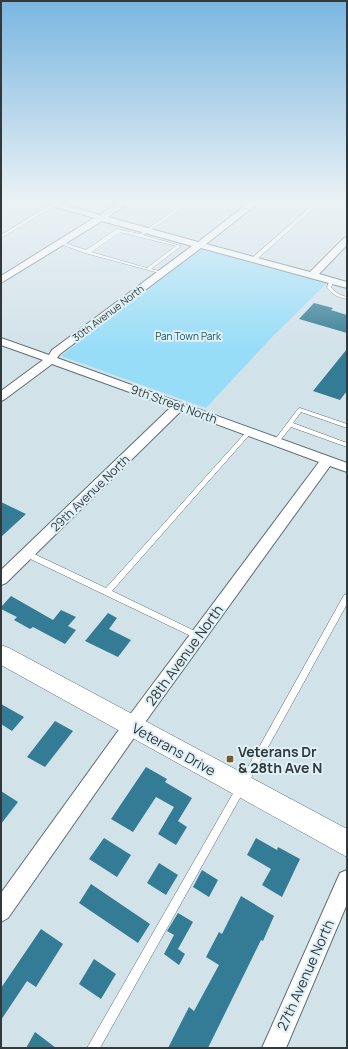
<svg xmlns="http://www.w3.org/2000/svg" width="348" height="1049" font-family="Manrope,sans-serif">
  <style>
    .green { fill: #97ddf8 }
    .building { fill: #347c95 }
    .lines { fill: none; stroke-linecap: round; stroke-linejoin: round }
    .lane-casing { stroke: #5f6e74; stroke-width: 1 }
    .street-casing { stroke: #5f6e74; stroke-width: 2 }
    .secondary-casing { stroke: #5f6e74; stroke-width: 1 }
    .lane { fill: #fff; fill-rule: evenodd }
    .street { fill: #fff; fill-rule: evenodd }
    .secondary { fill: #fff; fill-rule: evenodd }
    .poi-dot { fill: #78592e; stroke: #dff0f6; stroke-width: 1.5 }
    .labels { text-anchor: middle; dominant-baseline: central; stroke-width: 4; stroke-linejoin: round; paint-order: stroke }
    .far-street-label { font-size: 10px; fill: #32393c; stroke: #dff0f6 }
    .far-park-label { font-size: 10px; fill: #155164; stroke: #dff0f6 }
    .street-label { font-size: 12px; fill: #32393c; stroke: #dff0f6 }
    .near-street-label { font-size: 14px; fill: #32393c; stroke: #dff0f6 }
    .near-poi-label { font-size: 14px; font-weight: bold; fill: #32393c; stroke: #dff0f6; text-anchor: start }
  </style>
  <rect width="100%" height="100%" fill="#d2e2e9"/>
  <path class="green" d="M201,249L327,283L271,338L206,408L61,356Z"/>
  <path class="building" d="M314,303L333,308L331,310L347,315V333L299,319Z
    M347,349V391L340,400L313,391Z
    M1,502L26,514L1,537Z
    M11,596L53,620L61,610L76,617L68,626L76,630L65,644L33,627L30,629L14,620L17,617L1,609V607Z
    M108,613L117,618L109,629L131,640L118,657L85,641Z
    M1,704L24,717L12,731L1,724Z
    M55,721L73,731L45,767L27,757Z
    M146,767L167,779L165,782L192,798L178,821L187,827L176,845L158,834L174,807L156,797L133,832L111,819Z
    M1,791L18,802L1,824Z
    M104,838L131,855L117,877L89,859Z
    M256,838L277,850L278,847L300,859L282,897L262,885L271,869L247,855Z
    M159,863L178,875L166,895L147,883Z
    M202,870L218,880L209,897L193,887Z
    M91,884L150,924L138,943L79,903Z
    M241,896L274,916L263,941L261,940L208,1048H168L189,1007L194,1011L219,965L206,957L219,932L222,934Z
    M178,913L193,922L178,949L185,954L179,965L164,954L174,935L167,931Z
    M41,929L63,944L36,987L27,981L1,1020V988Z
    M94,959L116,974L101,999L79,984Z
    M35,1032L56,1048H26Z"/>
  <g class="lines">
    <g class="lane-casing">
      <path id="lane" d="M55,202H61L1,238V235Z
        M186,202H191L143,235L181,246L151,269L163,272V274L85,253L58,243L62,242L86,250L117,229L140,234ZM120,232L176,246L147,268L91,252Z
        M316,202H321L255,261H251V259Z
        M330,280L334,281L331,287C335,293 340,295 347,297V299C338,297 332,295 327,287Z
        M300,408L347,424V428L301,412L293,423L347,443V447L291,427L278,443H274L273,442L298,409Z
        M249,430L252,432L251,433L112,591L201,634L202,636L201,638L198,639L195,638L24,556L23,554L24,552H30L106,588L247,431Z
        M347,594V604L245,789L100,1048H87L239,783L344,595Z"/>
    </g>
    <g class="street-casing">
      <path id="street" d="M39,202H54L100,215L120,202H130L108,217L198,242L250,202H260L206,244L310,272L344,238L347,237V245L319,274L347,282V288L201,248L60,354L57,358L347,463V472L330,466L138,732L8,918L1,922V893L126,720L319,462L181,411L6,583L1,585V570L171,407L52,364L5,399L1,401V391L43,360L1,345V338L49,355L52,350L192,246L102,221L1,283V276L94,218Z
        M347,870V904L286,1048H262L340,873Z"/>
    </g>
    <g class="secondary-casing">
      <path id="secondary" d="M1,645L9,648L347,829V857L1,665Z"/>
    </g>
    <use href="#lane" class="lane"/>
    <use href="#street" class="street"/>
    <use href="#secondary" class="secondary"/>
  </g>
  <linearGradient id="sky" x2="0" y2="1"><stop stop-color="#79b6e0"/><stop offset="0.58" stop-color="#ebf2f5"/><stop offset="1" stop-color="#ebf2f5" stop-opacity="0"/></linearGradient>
  <rect width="348" height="349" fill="url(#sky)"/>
  <rect class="poi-dot" x="226" y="755" width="8" height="8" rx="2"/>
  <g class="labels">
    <g class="far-street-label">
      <text transform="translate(108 313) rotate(-37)">30th Avenue North</text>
    </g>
    <g class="far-park-label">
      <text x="188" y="336">Pan Town Park</text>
    </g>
    <g class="street-label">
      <text transform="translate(174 404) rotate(20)">9th Street North</text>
      <text transform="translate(90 493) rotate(-44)">29th Avenue North</text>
    </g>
    <g class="near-street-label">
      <text transform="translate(184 655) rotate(-54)">28th Avenue North</text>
      <text transform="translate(174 749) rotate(29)">Veterans Drive</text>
      <text transform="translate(305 975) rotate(-66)">27th Avenue North</text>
    </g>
    <g class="near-poi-label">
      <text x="238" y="751">Veterans Dr<tspan x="238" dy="16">&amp; 28th Ave N</tspan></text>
    </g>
  </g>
  <rect width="348" height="1049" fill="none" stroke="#32393c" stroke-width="4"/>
</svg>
